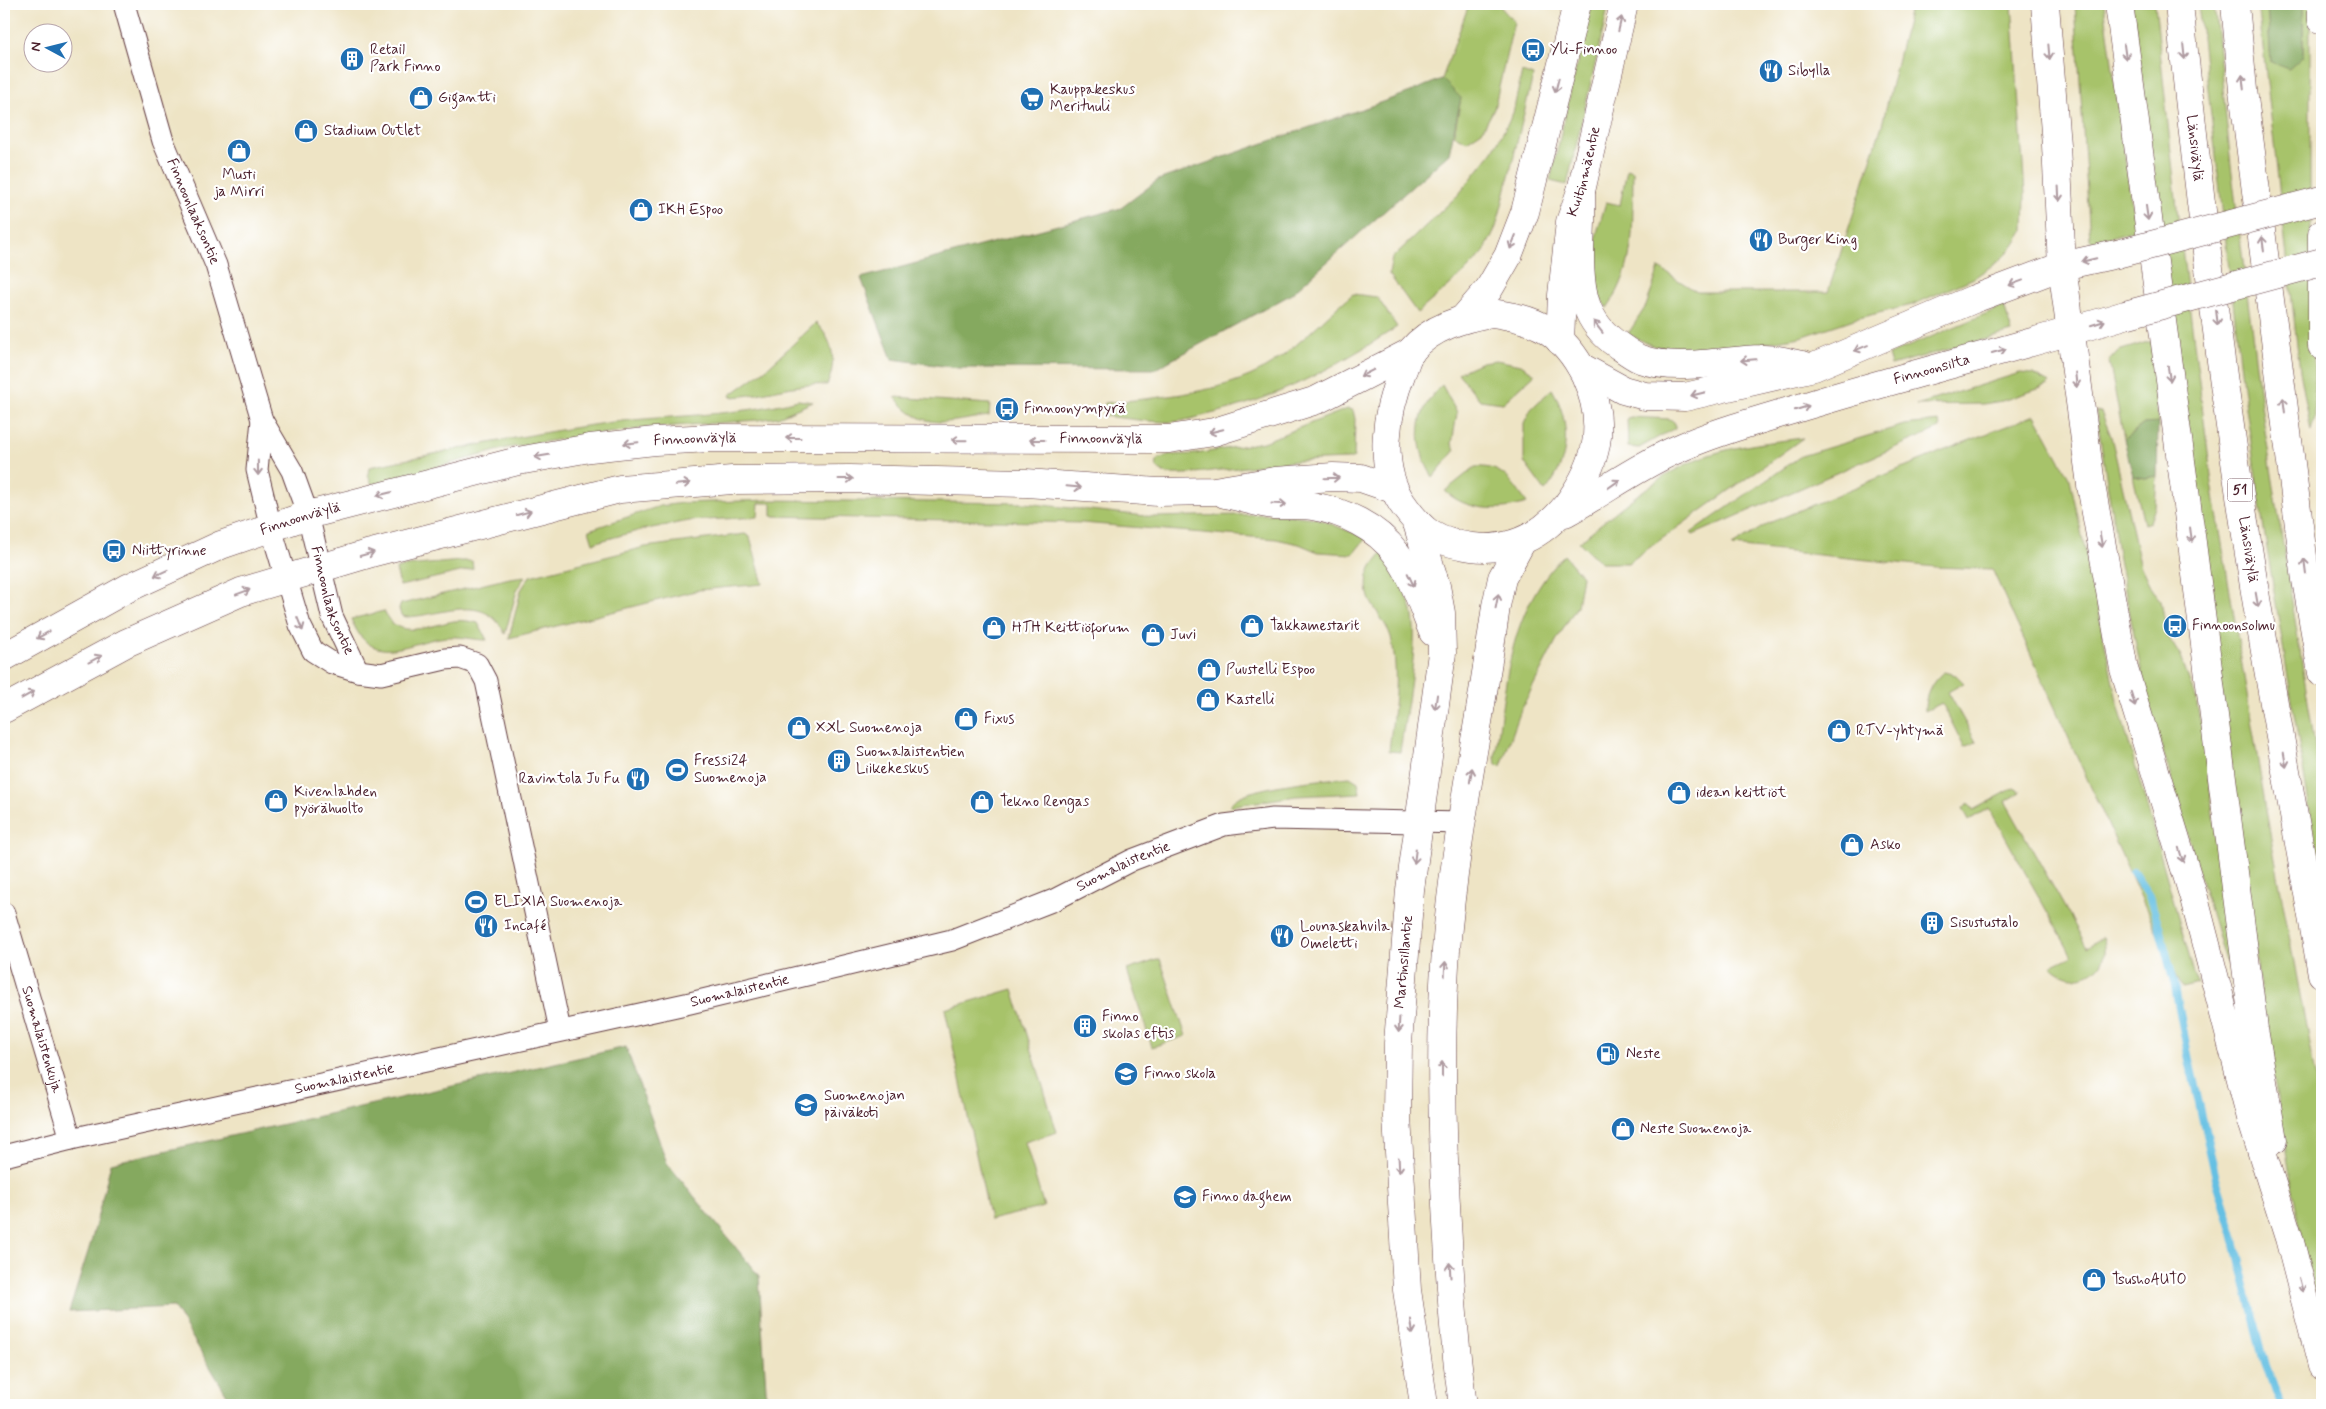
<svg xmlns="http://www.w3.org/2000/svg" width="2326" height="1409" font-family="Mynerve,sans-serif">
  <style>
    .green { fill: #a7c36a; stroke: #78714a }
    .forest { fill: #85a95e; stroke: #686444 }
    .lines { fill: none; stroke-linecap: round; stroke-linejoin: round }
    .stream { stroke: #65c0e3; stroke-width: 8 }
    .street-casing { stroke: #633d42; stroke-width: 23 }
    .primary-casing { stroke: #633d42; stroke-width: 29 }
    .highway-casing { stroke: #633d42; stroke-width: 29 }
    .street { stroke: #fff; stroke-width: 21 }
    .primary { stroke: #fff; stroke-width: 28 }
    .highway { stroke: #fff; stroke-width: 28 }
    .primary-bridge-casing { stroke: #633d42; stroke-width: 29; stroke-linecap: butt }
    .primary-bridge { stroke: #fff; stroke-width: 28 }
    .oneway { stroke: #ae9aa0 }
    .labels { text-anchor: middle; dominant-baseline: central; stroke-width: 4.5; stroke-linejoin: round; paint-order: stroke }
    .shield { fill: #fff; stroke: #80626b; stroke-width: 1 }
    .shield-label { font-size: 14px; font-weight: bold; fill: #4a1f2b }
    .poi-label { font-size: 15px; fill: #4a1f2b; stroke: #fff; text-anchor: start }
    .street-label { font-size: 15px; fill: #4a1f2b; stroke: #fff }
  </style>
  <rect width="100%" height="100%" fill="#fff"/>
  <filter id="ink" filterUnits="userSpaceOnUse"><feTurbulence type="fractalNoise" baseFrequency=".02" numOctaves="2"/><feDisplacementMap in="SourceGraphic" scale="10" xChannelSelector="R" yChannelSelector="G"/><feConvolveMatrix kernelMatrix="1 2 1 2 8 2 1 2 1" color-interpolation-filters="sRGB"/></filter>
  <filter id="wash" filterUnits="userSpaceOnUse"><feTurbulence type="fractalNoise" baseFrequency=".0096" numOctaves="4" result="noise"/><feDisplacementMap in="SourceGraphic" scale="20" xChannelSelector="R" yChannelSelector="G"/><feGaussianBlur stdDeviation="1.12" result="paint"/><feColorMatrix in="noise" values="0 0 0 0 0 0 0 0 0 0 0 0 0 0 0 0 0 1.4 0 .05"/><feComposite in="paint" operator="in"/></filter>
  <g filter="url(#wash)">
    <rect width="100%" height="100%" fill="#eee4c5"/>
    <path class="green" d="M1469,4H1498L1514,22L1494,109L1482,131L1467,141L1454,135L1461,98L1442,79Z
      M1591,4H1609L1567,185L1550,181Z
      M1911,4H2012L2025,194L2024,230L2014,246L2000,260L1974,278L1912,305L1854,319L1801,337L1732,348L1679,349L1653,346L1628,334L1646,306L1659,268L1697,292H1828L1882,125Z
      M2075,4H2104L2135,230L2092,242L2090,239Z
      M2132,4H2155L2178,217L2212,483L2267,816L2322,1114V1323C2296,1226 2282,1125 2265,1026Z
      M2198,4H2214L2231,165L2261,405L2322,790V885L2262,518L2243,387Z
      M2258,4H2267L2271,62L2303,56V4H2310V182L2315,417L2311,431L2300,371Z
      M1522,72L1533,76L1502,205L1496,227L1484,252L1466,271L1417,313L1389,274L1392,258L1459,194L1493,151L1513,113Z
      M1627,169L1633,171C1632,221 1638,266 1607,308L1594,290L1592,250L1606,202L1620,205Z
      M1353,294L1377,297L1397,327C1337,366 1276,400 1206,415C1194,418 1181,422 1168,422C1147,422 1125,418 1103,416L1105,403C1152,398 1215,394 1258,372C1294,353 1321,319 1353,294Z
      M2004,306L2012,332L1891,365L1888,355Z
      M816,323C834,341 837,362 827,385C795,382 763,396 731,397L730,395L766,369Z
      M2151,341L2158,423L2144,424L2124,439L2109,361L2118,351Z
      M1496,360L1521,365L1535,374L1503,403L1480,400L1458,373L1482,362Z
      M2020,373L2033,374L2049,383L2047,386L2002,401L1983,404L1916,405Z
      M1442,385L1457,413L1452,444L1455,450L1433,477C1413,447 1414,410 1442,385Z
      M1552,389C1571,421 1571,462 1545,491L1524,462V423L1531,409Z
      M895,397L990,404L989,416C949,421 923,433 895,397Z
      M798,400L813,402L778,417L758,420L647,428L556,440L507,448L372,485L368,474L369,467C450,451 531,433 613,422C674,415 737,416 798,400Z
      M1347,409L1353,410L1355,419L1354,457L1349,459L1297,461L1187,474C1175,474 1158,477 1155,462L1160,458L1171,455L1196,454L1263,442Z
      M2096,411L2101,412L2111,436L2141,567L2152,590L2161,601L2167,635L2181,657L2197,703L2205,750L2229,940L2230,962L2225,961L2145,690L2119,559Z
      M2035,415L2070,479L2117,701L2197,984L2182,988L1992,569L1936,567L1732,546L1769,523L1955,446Z
      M1631,417L1670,419L1675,423V428L1639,448L1628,447L1627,418Z
      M1939,421L1940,428L1700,532L1693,535L1691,533L1801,456L1904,425Z
      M1803,438L1628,563H1601L1579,542C1618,510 1661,471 1709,455C1740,445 1771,442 1803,438Z
      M1475,467C1504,465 1512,483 1527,503C1500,512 1466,511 1445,491Z
      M2133,476L2145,478L2157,476L2155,507L2150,522L2144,524Z
      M769,500L1024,503L1155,517L1276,514L1316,518L1366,538L1353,554L1318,552L1299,544L1276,539L1082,523L772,516V503H759L758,517L689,521L641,530L593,543L589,530L660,506L683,503Z
      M745,534L750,537L763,584L699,590L509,638L521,590L530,576L645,547Z
      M1382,553C1393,568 1405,589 1411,607C1421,639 1405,716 1400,752L1389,751C1393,713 1400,676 1391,637C1387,623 1369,604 1368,594C1365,574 1370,567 1382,553Z
      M1564,555L1582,576L1577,606L1556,641L1521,710L1501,766L1496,765L1495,757C1507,682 1507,613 1564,555Z
      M462,561H472L473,569L400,586L396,569L406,566Z
      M525,576L517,590L505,634C485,591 442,616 406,617L401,615L399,609L401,604L510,578Z
      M384,611C396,642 430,625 454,621C462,620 470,621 478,623L487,640C475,640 461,636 448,637C408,640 373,672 351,619Z
      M1944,672L1956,675L1964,683L1948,692L1976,742L1964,747L1942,703L1925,711C1924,697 1932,680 1944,672Z
      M1350,777L1358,782L1360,793L1296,796L1230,806C1234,786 1330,779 1350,777Z
      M2014,788L2021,792L2005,801L2087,947L2103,937C2115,971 2075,991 2051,966L2072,956L1989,808L1969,820L1963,808L1969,803L1973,810Z
      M1160,959L1186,1036L1152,1047L1127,970Z
      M1013,989L1057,1132L1025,1142L1044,1207L990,1220L945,1009Z"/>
    <path class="forest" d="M2267,4H2303V56L2289,69L2271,62Z
      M1442,79L1461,98L1449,154L1290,295L1155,369L958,368L892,359L861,278L1121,208L1158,180L1405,94Z
      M2158,423L2157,476L2145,478L2133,476L2124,439L2144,424Z
      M626,1047L667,1163L759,1276L767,1405H233L174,1307L69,1312L92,1239L111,1163Z"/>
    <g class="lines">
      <path class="stream" d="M2133,872L2149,896L2158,923L2174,982L2189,1060L2217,1182L2233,1233L2266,1367L2281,1405"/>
    </g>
  </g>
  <g filter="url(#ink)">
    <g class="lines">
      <g class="street-casing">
        <g id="street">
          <path id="s1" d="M124,4L163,141L216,265L262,420L292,471L308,515L332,616L358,671"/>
          <path d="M262,420L257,470L271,528L300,625L313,651L332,663L358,671L381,674L445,659L460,658L477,664L486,681L560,1030"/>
          <path id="s2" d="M4,913L71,1139"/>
          <path id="s3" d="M4,1156L71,1139L690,1003L952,940L1054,900L1132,860L1224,825L1273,819L1463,823"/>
        </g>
      </g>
      <g class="primary-casing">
        <g id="primary">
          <path d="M1581,191C1583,228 1575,268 1586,304C1592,322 1603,335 1618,345C1625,350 1633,356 1640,359C1676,372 1725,360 1761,359C1775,358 1790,363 1803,365"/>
          <path d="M1492,313C1511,316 1529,319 1546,329C1563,340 1576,357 1585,375C1607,424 1599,462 1567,505C1543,535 1511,552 1472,547C1435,542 1423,533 1402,503C1377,465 1386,412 1402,372C1405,365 1407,356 1411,351C1431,327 1463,318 1492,313Z"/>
          <path d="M1464,318L1489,289L1508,256L1525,212L1577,4"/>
          <path id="s4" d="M1560,341L1562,295L1570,222L1581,191L1624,4"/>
          <path d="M1581,367L1623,390L1645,396L1685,397L1814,367L1974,299L2062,266L2117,254"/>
          <path d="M1225,494C1241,497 1258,503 1274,505C1286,506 1299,504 1312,506C1343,511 1377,527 1396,553C1414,576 1422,606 1433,632"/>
          <path id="s5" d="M1565,513C1602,493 1635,468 1673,451C1716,431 1764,419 1809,405C1914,373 2020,347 2125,315"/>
          <path d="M1417,523L1436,586L1441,613L1442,653L1410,890L1398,1043L1397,1117L1407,1290L1424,1405"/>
          <path id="s6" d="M4,657L128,588L221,545L308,515L518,461L590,448L655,441L711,438L1169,439L1214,432L1317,400L1411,352"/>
          <path d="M4,709L126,643L241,592L371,553L620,489L732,480L850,479L1026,483L1158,492L1214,491L1275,481L1333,477L1361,478L1393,489"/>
          <path d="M1463,1405C1455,1351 1451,1295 1448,1240C1442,1144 1439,1047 1446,950C1455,834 1481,720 1496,606L1502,578L1521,543"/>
        </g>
      </g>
      <g class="highway-casing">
        <g id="highway">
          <path d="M2045,4L2056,145L2062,266L2091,485L2124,669L2194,898L2251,1118L2289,1238L2322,1366"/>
          <path d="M2119,4L2191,535L2254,1029L2273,1140"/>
          <path id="s7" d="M2179,4C2199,198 2223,393 2254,586C2275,715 2300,845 2322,974"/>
          <path d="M2235,4L2243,90L2306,580L2322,673"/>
          <path d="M2322,4V20"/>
          <path d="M2322,234V346"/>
        </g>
      </g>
      <use href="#street" class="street"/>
      <use href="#primary" class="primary"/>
      <use href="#highway" class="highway"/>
      <g class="primary-bridge-casing">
        <path id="primary-bridge" d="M2117,254L2322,200
          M2125,315L2322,262"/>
      </g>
      <use href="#primary-bridge" class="primary-bridge"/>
    </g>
    <defs><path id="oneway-shaft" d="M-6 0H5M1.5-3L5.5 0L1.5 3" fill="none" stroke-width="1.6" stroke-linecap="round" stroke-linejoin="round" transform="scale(1.25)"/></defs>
    <g class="oneway">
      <use href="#oneway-shaft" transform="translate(1620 24) rotate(-77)"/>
      <use href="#oneway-shaft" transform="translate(2049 52) rotate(85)"/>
      <use href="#oneway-shaft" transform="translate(2125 52) rotate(82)"/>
      <use href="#oneway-shaft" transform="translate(2184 52) rotate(84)"/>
      <use href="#oneway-shaft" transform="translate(2243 82) rotate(-96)"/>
      <use href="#oneway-shaft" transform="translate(1557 85) rotate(104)"/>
      <use href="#oneway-shaft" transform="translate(2059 194) rotate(87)"/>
      <use href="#oneway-shaft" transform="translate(2147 213) rotate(82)"/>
      <use href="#oneway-shaft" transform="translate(1513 242) rotate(112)"/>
      <use href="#oneway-shaft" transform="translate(2263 244) rotate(-97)"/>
      <use href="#oneway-shaft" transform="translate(2089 260) rotate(167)"/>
      <use href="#oneway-shaft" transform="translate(2016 283) rotate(160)"/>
      <use href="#oneway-shaft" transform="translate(2217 318) rotate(83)"/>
      <use href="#oneway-shaft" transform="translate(2098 323) rotate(-17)"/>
      <use href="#oneway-shaft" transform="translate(1598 327) rotate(-128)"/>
      <use href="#oneway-shaft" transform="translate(1861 348) rotate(158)"/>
      <use href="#oneway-shaft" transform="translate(1999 351) rotate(-16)"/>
      <use href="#oneway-shaft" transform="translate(1748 360) rotate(175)"/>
      <use href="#oneway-shaft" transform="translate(1367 373) rotate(153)"/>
      <use href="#oneway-shaft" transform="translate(2169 374) rotate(82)"/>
      <use href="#oneway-shaft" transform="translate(2076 380) rotate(84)"/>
      <use href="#oneway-shaft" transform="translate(1698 394) rotate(167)"/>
      <use href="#oneway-shaft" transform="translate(2284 405) rotate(-97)"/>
      <use href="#oneway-shaft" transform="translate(1802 408) rotate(-17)"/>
      <use href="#oneway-shaft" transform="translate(1216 431) rotate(167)"/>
      <use href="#oneway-shaft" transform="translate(793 438) rotate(180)"/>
      <use href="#oneway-shaft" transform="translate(959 440) rotate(-179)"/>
      <use href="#oneway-shaft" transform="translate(1037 440) rotate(180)"/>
      <use href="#oneway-shaft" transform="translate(631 443) rotate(174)"/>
      <use href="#oneway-shaft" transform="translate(542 456) rotate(170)"/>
      <use href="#oneway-shaft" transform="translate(258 468) rotate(89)"/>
      <use href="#oneway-shaft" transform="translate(1332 478) rotate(-2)"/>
      <use href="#oneway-shaft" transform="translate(846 479)"/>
      <use href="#oneway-shaft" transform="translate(683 484) rotate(-5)"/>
      <use href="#oneway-shaft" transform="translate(1614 484) rotate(-35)"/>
      <use href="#oneway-shaft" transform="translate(1074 487) rotate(5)"/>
      <use href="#oneway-shaft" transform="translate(384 494) rotate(166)"/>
      <use href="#oneway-shaft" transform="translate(1279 504) rotate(3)"/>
      <use href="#oneway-shaft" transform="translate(524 513) rotate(-15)"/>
      <use href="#oneway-shaft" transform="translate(2191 535) rotate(83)"/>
      <use href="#oneway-shaft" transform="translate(2101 540) rotate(80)"/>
      <use href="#oneway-shaft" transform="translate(367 554) rotate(-15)"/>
      <use href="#oneway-shaft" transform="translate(2305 566) rotate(-97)"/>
      <use href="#oneway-shaft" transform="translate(161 573) rotate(155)"/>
      <use href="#oneway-shaft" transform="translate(1411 580) rotate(64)"/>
      <use href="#oneway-shaft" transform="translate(243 592) rotate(-20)"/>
      <use href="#oneway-shaft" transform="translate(2257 600) rotate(80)"/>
      <use href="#oneway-shaft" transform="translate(1497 601) rotate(-79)"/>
      <use href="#oneway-shaft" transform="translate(300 624) rotate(68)"/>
      <use href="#oneway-shaft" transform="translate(43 635) rotate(151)"/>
      <use href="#oneway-shaft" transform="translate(95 659) rotate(-28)"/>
      <use href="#oneway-shaft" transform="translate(28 695) rotate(-29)"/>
      <use href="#oneway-shaft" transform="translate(2133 699) rotate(73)"/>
      <use href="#oneway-shaft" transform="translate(1436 702) rotate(98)"/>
      <use href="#oneway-shaft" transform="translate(2285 760) rotate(80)"/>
      <use href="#oneway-shaft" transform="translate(1471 775) rotate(-81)"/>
      <use href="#oneway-shaft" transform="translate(2181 855) rotate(73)"/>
      <use href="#oneway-shaft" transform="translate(1415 856) rotate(97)"/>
      <use href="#oneway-shaft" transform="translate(1445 969) rotate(-87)"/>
      <use href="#oneway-shaft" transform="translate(1399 1025) rotate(93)"/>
      <use href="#oneway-shaft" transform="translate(1442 1069) rotate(-90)"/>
      <use href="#oneway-shaft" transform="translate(1399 1165) rotate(87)"/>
      <use href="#oneway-shaft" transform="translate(1450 1270) rotate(-94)"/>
      <use href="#oneway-shaft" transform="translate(2301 1285) rotate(75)"/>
      <use href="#oneway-shaft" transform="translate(1412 1327) rotate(82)"/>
    </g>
  </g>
  <defs>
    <g id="bus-disc" transform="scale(1.25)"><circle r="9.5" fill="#1f6fb2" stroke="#fff"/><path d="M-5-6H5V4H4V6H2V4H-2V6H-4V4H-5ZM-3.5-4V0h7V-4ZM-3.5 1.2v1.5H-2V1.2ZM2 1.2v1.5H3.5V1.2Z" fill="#fff"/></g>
    <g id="building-disc" transform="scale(1.25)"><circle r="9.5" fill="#1f6fb2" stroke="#fff"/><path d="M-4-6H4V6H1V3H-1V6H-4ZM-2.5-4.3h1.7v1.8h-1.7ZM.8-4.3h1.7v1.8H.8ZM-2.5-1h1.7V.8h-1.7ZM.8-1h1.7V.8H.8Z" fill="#fff"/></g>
    <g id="restaurant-disc" transform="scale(1.25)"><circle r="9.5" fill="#1f6fb2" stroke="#fff"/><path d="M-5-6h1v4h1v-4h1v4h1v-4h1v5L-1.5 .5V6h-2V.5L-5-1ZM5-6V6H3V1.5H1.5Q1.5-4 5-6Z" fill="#fff"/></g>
    <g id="shop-disc" transform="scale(1.25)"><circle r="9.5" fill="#1f6fb2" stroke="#fff"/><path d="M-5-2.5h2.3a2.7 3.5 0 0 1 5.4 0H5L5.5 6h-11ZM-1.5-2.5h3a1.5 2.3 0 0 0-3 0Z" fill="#fff"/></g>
    <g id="supermarket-disc" transform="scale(1.25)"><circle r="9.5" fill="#1f6fb2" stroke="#fff"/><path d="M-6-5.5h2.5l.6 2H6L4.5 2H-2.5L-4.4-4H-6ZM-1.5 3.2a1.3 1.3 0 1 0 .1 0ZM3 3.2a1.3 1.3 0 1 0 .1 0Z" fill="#fff"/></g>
    <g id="stadium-disc" transform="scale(1.25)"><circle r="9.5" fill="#1f6fb2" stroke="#fff"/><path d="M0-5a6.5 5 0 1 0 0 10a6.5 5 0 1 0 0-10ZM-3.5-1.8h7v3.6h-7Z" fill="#fff"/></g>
    <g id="fuel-disc" transform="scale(1.25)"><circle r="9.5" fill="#1f6fb2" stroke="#fff"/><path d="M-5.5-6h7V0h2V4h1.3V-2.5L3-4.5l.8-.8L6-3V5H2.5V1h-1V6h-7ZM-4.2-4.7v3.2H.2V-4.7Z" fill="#fff"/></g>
    <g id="school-disc" transform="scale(1.25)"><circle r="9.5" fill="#1f6fb2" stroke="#fff"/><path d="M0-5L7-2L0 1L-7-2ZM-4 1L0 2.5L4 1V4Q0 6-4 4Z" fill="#fff"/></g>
  </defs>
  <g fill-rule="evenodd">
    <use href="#bus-disc" x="1533" y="50"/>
    <use href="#building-disc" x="352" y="59"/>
    <use href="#restaurant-disc" x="1771" y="71"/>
    <use href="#shop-disc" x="421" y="98"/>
    <use href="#supermarket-disc" x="1032" y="99"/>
    <use href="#shop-disc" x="306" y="131"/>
    <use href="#shop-disc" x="239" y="151"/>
    <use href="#shop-disc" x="641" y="210"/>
    <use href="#restaurant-disc" x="1761" y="240"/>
    <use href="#bus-disc" x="1007" y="409"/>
    <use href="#bus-disc" x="114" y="551"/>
    <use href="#shop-disc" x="1252" y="626"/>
    <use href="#bus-disc" x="2175" y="626"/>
    <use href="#shop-disc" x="994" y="628"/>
    <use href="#shop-disc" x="1153" y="635"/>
    <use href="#shop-disc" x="1209" y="670"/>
    <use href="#shop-disc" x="1208" y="700"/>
    <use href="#shop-disc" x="966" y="719"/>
    <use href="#shop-disc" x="799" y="728"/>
    <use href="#shop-disc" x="1839" y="731"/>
    <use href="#building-disc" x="839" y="761"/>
    <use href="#stadium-disc" x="677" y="770"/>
    <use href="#restaurant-disc" x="638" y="779"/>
    <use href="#shop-disc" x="1679" y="793"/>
    <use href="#shop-disc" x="276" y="801"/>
    <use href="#shop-disc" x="982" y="802"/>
    <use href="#shop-disc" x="1852" y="845"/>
    <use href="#stadium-disc" x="476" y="902"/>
    <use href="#building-disc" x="1932" y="923"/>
    <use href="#restaurant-disc" x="486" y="926"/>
    <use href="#restaurant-disc" x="1282" y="936"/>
    <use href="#building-disc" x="1085" y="1026"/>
    <use href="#fuel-disc" x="1608" y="1054"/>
    <use href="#school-disc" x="1126" y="1074"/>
    <use href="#school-disc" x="806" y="1105"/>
    <use href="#shop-disc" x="1623" y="1129"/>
    <use href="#school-disc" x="1185" y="1197"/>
    <use href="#shop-disc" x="2094" y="1280"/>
  </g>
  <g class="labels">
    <rect class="shield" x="2227.5" y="478.5" width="25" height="23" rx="4"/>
    <g class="shield-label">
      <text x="2240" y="490">51</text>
    </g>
    <g class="poi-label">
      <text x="370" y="50">Retail<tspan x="370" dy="17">Park Finno</tspan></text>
      <text x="1550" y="50">Yli-Finnoo</text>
      <text x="1788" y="71">Sibylla</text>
      <text x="1050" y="90">Kauppakeskus<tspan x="1050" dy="17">Merituuli</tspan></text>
      <text x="438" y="98">Gigantti</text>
      <text x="324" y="131">Stadium Outlet</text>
      <text x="239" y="175" text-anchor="middle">Musti<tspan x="239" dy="17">ja Mirri</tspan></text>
      <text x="658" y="210">IKH Espoo</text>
      <text x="1778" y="240">Burger King</text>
      <text x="1024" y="409">Finnoonympyrä</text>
      <text x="132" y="551">Niittyrinne</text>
      <text x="1270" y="626">Takkamestarit</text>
      <text x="2192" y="626">Finnoonsolmu</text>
      <text x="1012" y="628">HTH Keittiöforum</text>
      <text x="1170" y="635">Juvi</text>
      <text x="1226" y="670">Puustelli Espoo</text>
      <text x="1226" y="700">Kastelli</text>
      <text x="984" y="719">Fixus</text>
      <text x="816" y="728">XXL Suomenoja</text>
      <text x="1856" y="731">RTV-yhtymä</text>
      <text x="856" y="752">Suomalaistentien<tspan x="856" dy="17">Liikekeskus</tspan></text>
      <text x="694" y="761">Fressi24<tspan x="694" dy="17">Suomenoja</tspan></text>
      <text x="620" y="779" text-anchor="end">Ravintola Ju Fu</text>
      <text x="294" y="792">Kivenlahden<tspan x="294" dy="17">pyörähuolto</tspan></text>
      <text x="1696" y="793">idean keittiöt</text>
      <text x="1000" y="802">Tekno Rengas</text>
      <text x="1870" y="845">Asko</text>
      <text x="494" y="902">ELIXIA Suomenoja</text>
      <text x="1950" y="923">Sisustustalo</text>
      <text x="504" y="926">Incafé</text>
      <text x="1300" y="927">Lounaskahvila<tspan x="1300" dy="17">Omeletti</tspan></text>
      <text x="1102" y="1017">Finno<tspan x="1102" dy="17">skolas eftis</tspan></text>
      <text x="1626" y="1054">Neste</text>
      <text x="1144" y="1074">Finno skola</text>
      <text x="824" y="1096">Suomenojan<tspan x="824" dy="17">päiväkoti</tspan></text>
      <text x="1640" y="1129">Neste Suomenoja</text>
      <text x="1202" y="1197">Finno daghem</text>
      <text x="2112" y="1280">TsushoAUTO</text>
    </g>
    <g class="street-label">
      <text stroke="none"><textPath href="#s7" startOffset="145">Länsiväylä</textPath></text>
      <text stroke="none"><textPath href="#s4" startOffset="172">Kuitinmäentie</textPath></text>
      <text stroke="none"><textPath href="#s1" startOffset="219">Finnoonlaaksontie</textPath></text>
      <text stroke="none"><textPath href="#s5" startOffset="396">Finnoonsilta</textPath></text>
      <text stroke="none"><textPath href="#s6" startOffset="732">Finnoonväylä</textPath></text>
      <text stroke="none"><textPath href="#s6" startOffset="1138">Finnoonväylä</textPath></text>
      <text stroke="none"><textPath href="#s6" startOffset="328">Finnoonväylä</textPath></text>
      <text stroke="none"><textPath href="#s7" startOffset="550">Länsiväylä</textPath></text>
      <text stroke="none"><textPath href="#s1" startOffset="634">Finnoonlaaksontie</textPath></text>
      <text stroke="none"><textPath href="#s3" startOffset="1159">Suomalaistentie</textPath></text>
      <text transform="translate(1404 962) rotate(-85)">Martinsillantie</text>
      <text stroke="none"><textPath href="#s3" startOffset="754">Suomalaistentie</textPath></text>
      <text stroke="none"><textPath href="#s2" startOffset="132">Suomalaistenkuja</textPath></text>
      <text stroke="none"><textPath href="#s3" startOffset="349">Suomalaistentie</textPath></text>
    </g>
  </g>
  <rect width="2326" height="1409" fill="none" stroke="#fff" stroke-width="20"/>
  <g transform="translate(48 48) rotate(277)"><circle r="24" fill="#ffffff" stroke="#b7a5aa"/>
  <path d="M0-4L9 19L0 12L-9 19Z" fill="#1f6fb2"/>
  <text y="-8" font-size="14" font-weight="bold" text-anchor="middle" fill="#4a1f2b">N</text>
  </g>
</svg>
